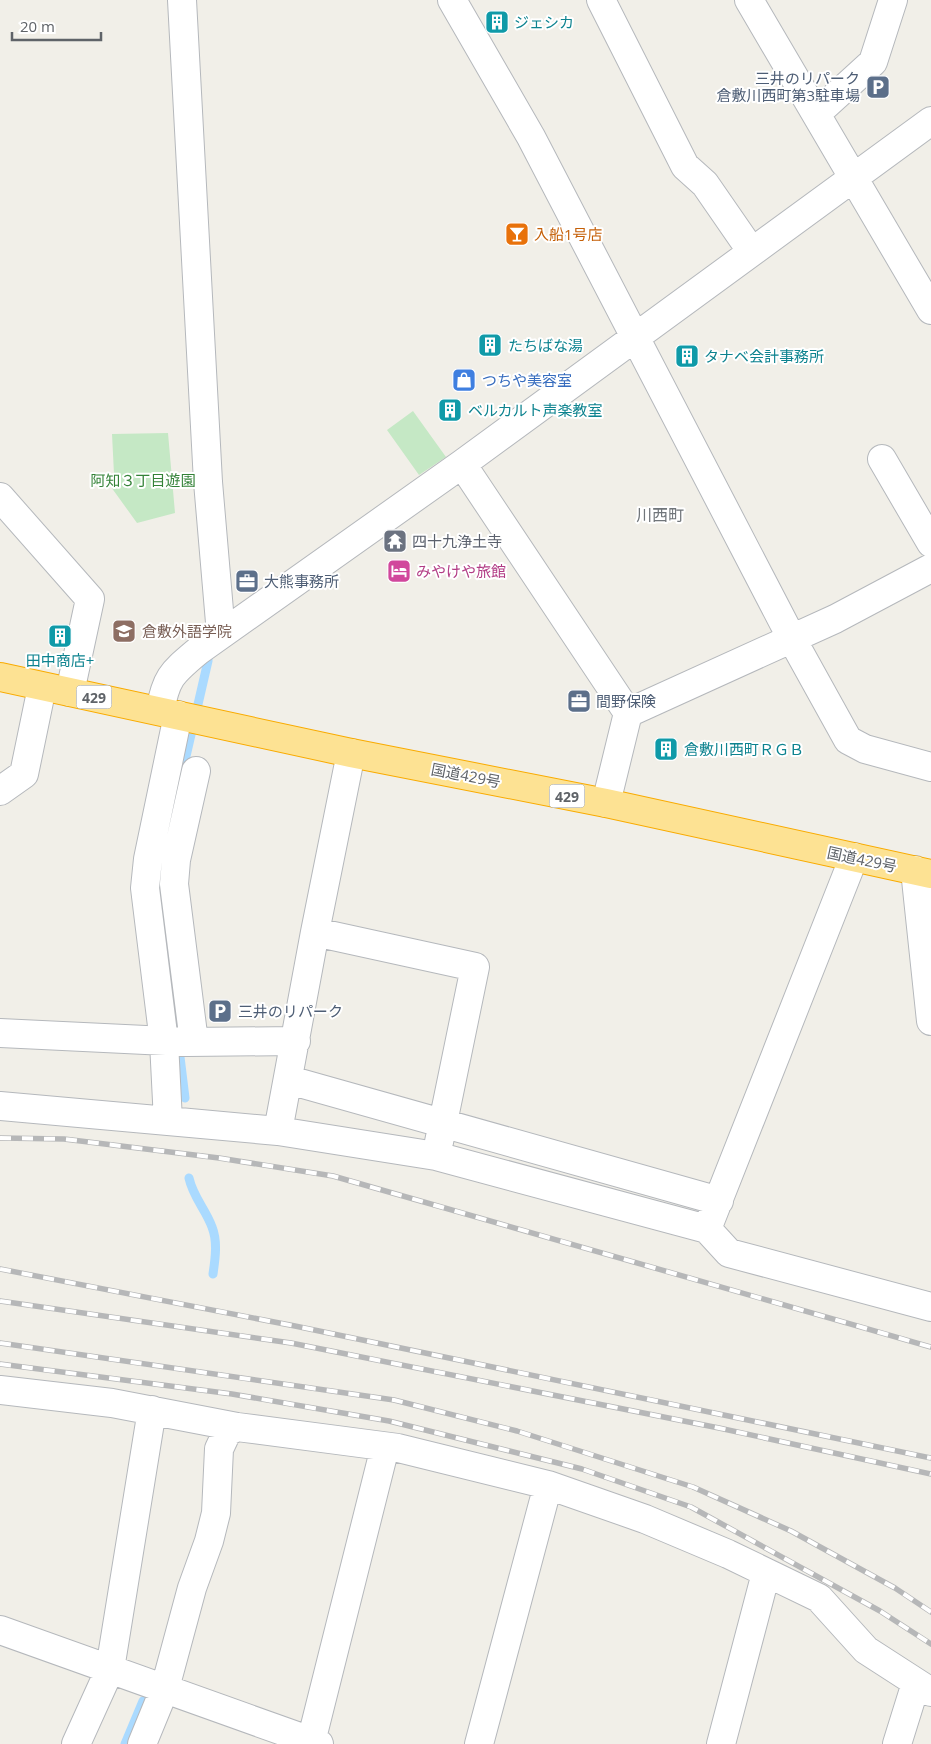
<svg xmlns="http://www.w3.org/2000/svg" width="931" height="1744" font-family="'Open Sans','Noto Sans JP',sans-serif">
  <style>
    .green { fill: #c5e8c5 }
    .lines { fill: none; stroke-linecap: round; stroke-linejoin: round }
    .stream { stroke: #aadaff; stroke-width: 9 }
    .street-casing { stroke: #b5b8bc; stroke-width: 30 }
    .highway-casing { stroke: #f9ab00; stroke-width: 30 }
    .street { stroke: #fff; stroke-width: 28 }
    .highway { stroke: #fde293; stroke-width: 28 }
    .rail-casing { stroke: #b6b7b8; stroke-width: 5.5 }
    .rail { stroke: #fff; stroke-width: 4; stroke-dasharray: 11; stroke-linecap: butt }
    .labels { text-anchor: middle; dominant-baseline: central; stroke-width: 4; stroke-linejoin: round; paint-order: stroke }
    .shield { fill: #fff; stroke: #8f9295; stroke-width: 1 }
    .shield-label { font-size: 14px; font-weight: bold; fill: #5f6368 }
    .culture-label { font-size: 15px; fill: #0d838f; stroke: #fff; text-anchor: start }
    .service-label { font-size: 15px; fill: #4e5e75; stroke: #fff; text-anchor: start }
    .food-label { font-size: 15px; fill: #c56008; stroke: #fff; text-anchor: start }
    .shop-label { font-size: 15px; fill: #366cbe; stroke: #fff; text-anchor: start }
    .park-label { font-size: 15px; fill: #348238; stroke: #fff }
    .worship-label { font-size: 15px; fill: #5b616d; stroke: #fff; text-anchor: start }
    .hotel-label { font-size: 15px; fill: #b23c85; stroke: #fff; text-anchor: start }
    .education-label { font-size: 15px; fill: #785e54; stroke: #fff; text-anchor: start }
    .street-label { font-size: 15px; fill: #5f6368; stroke: #fff }
    .neighbourhood-label { font-size: 16px; fill: #70757a; stroke: #fff }
  </style>
  <rect width="100%" height="100%" fill="#f1efe8"/>
  <path class="green" d="M413,411L446,457L419,475L387,430Z
    M168,433L175,513L137,523L106,480L114,474L112,434Z"/>
  <g class="lines">
    <path class="stream" d="M181,778L208,661V649
      M163,856L177,793
      M158,876L185,1098
      M189,1178C193,1197 206,1210 212,1227C218,1242 215,1260 213,1274
      M125,1744L143,1701"/>
    <g class="street-casing">
      <path id="street" d="M182,0L208,482L221,634
        M452,0L531,137L792,639L848,740L865,749L931,767
        M601,0L685,166L705,184L752,252
        M749,0L931,310
        M816,114L873,62L893,0
        M882,459L931,543
        M462,464L628,713L606,803
        M0,497L90,599L70,692
        M160,711C166,677 172,673 198,651L462,464L931,121
        M628,713L835,619L931,568
        M178,715L148,859L145,888L164,1042L168,1121L278,1131L315,932L351,753
        M0,791L24,774L42,687
        M854,857L707,1229L729,1253L931,1307
        M915,870L931,1021
        M315,932L475,967L439,1142
        M0,1033L187,1042L296,1041
        M194,1042L174,884L176,860L196,771
        M289,1080L719,1201
        M0,1106L168,1121
        M278,1131L436,1156L707,1229
        M0,1390L112,1403L237,1427L398,1448L548,1485L645,1519L728,1554L819,1598L866,1650L931,1692
        M0,1630L319,1744
        M311,1742L385,1447
        M76,1744L110,1669L152,1410
        M142,1744L165,1688L192,1588L209,1541L216,1513L219,1449L227,1432L237,1427
        M479,1744L548,1485
        M721,1744L766,1573
        M897,1744L916,1683"/>
    </g>
    <g class="highway-casing">
      <path id="highway" d="M0,677L351,753L606,803L931,874"/>
    </g>
    <use href="#street" class="street"/>
    <use href="#highway" class="highway"/>
    <g class="rail-casing">
      <path id="rail" d="M0,1138L64,1139L219,1158L333,1176L931,1347
        M0,1269L295,1326L931,1458
        M0,1301L291,1343L719,1428L931,1474
        M0,1343L394,1400L517,1431L693,1487L791,1531L895,1588L931,1612
        M0,1364L232,1394L389,1421L582,1469L691,1507L880,1611L931,1644"/>
    </g>
    <use href="#rail" class="rail"/>
  </g>
  <defs>
    <g id="building-square" transform="scale(1.25)"><rect x="-9" y="-9" width="18" height="18" rx="4" fill="#0f9aa8" stroke="#fff"/><path d="M-4-6H4V6H1V3H-1V6H-4ZM-2.5-4.3h1.7v1.8h-1.7ZM.8-4.3h1.7v1.8H.8ZM-2.5-1h1.7V.8h-1.7ZM.8-1h1.7V.8H.8Z" fill="#fff"/></g>
    <g id="parking-square" transform="scale(1.25)"><rect x="-9" y="-9" width="18" height="18" rx="4" fill="#5c6f8a" stroke="#fff"/><path d="M-3.5-5.5H1a3.5 3.5 0 0 1 0 7H-1V5.5H-3.5ZM-1-3.4V-.6H.8a1.4 1.4 0 0 0 0-2.8Z" fill="#fff"/></g>
    <g id="bar-square" transform="scale(1.25)"><rect x="-9" y="-9" width="18" height="18" rx="4" fill="#e8710a" stroke="#fff"/><path d="M-6-5H6L.8 .8V4.5H3.5V6h-7V4.5H-.8V.8Z" fill="#fff"/></g>
    <g id="shop-square" transform="scale(1.25)"><rect x="-9" y="-9" width="18" height="18" rx="4" fill="#3f7fe0" stroke="#fff"/><path d="M-5-2.5h2.3a2.7 3.5 0 0 1 5.4 0H5L5.5 6h-11ZM-1.5-2.5h3a1.5 2.3 0 0 0-3 0Z" fill="#fff"/></g>
    <g id="temple-square" transform="scale(1.25)"><rect x="-9" y="-9" width="18" height="18" rx="4" fill="#6b7280" stroke="#fff"/><path d="M0-6L5-2H3V0L6.5 2.5H4V6H1.5V3h-3V6H-4V2.5H-6.5L-3 0V-2H-5Z" fill="#fff"/></g>
    <g id="hotel-square" transform="scale(1.25)"><rect x="-9" y="-9" width="18" height="18" rx="4" fill="#d1479c" stroke="#fff"/><path d="M-6-4.5h1.5V1H6V5H4.5V3h-9V5H-6ZM-4 0a1.8 1.8 0 1 1 3.6 0ZM.5 0V-2.5h3Q6-2.5 6 0Z" fill="#fff"/></g>
    <g id="office-square" transform="scale(1.25)"><rect x="-9" y="-9" width="18" height="18" rx="4" fill="#5c6f8a" stroke="#fff"/><path d="M-6-3h4V-5.5h4V-3h4V5H-6ZM-1-4.5V-3h2v-1.5ZM-6 0V1H6V0Z" fill="#fff"/></g>
    <g id="school-square" transform="scale(1.25)"><rect x="-9" y="-9" width="18" height="18" rx="4" fill="#8d6e63" stroke="#fff"/><path d="M0-5L7-2L0 1L-7-2ZM-4 1L0 2.5L4 1V4Q0 6-4 4Z" fill="#fff"/></g>
  </defs>
  <g fill-rule="evenodd">
    <use href="#building-square" x="497" y="22"/>
    <use href="#parking-square" x="878" y="87"/>
    <use href="#bar-square" x="517" y="234"/>
    <use href="#building-square" x="490" y="345"/>
    <use href="#building-square" x="687" y="356"/>
    <use href="#shop-square" x="464" y="380"/>
    <use href="#building-square" x="450" y="410"/>
    <use href="#temple-square" x="395" y="541"/>
    <use href="#hotel-square" x="399" y="571"/>
    <use href="#office-square" x="247" y="581"/>
    <use href="#school-square" x="124" y="631"/>
    <use href="#building-square" x="60" y="636"/>
    <use href="#office-square" x="579" y="701"/>
    <use href="#building-square" x="666" y="749"/>
    <use href="#parking-square" x="220" y="1011"/>
  </g>
  <g class="labels">
    <g class="shield">
      <rect x="76.5" y="685.5" width="35" height="23" rx="4"/>
      <rect x="549.5" y="784.5" width="35" height="23" rx="4"/>
    </g>
    <g class="shield-label">
      <text x="94" y="697">429</text>
      <text x="567" y="796">429</text>
    </g>
    <g class="culture-label">
      <text x="514" y="22">ジェシカ</text>
      <text x="508" y="345">たちばな湯</text>
      <text x="704" y="356">タナベ会計事務所</text>
      <text x="468" y="410">ベルカルト声楽教室</text>
      <text x="60" y="660" text-anchor="middle">田中商店+</text>
      <text x="684" y="749">倉敷川西町ＲＧＢ</text>
    </g>
    <g class="service-label">
      <text x="860" y="78" text-anchor="end">三井のリパーク<tspan x="860" dy="17">倉敷川西町第3駐車場</tspan></text>
      <text x="264" y="581">大熊事務所</text>
      <text x="596" y="701">間野保険</text>
      <text x="238" y="1011">三井のリパーク</text>
    </g>
    <g class="food-label">
      <text x="534" y="234">入船1号店</text>
    </g>
    <g class="shop-label">
      <text x="482" y="380">つちや美容室</text>
    </g>
    <g class="park-label">
      <text x="143" y="480">阿知３丁目遊園</text>
    </g>
    <g class="worship-label">
      <text x="412" y="541">四十九浄土寺</text>
    </g>
    <g class="hotel-label">
      <text x="416" y="571">みやけや旅館</text>
    </g>
    <g class="education-label">
      <text x="142" y="631">倉敷外語学院</text>
    </g>
    <g class="street-label">
      <text transform="translate(466 775) rotate(11)">国道429号</text>
      <text transform="translate(862 859) rotate(12)">国道429号</text>
    </g>
    <g class="neighbourhood-label">
      <text x="660" y="515">川西町</text>
    </g>
  </g>
  <path d="M12 32v8h89v-8" fill="none" stroke="#5f6368" stroke-width="2.5"/>
  <text x="20" y="32" font-size="15" fill="#5f6368" stroke="#ffffff" stroke-width="4" paint-order="stroke">20 m</text>
</svg>
